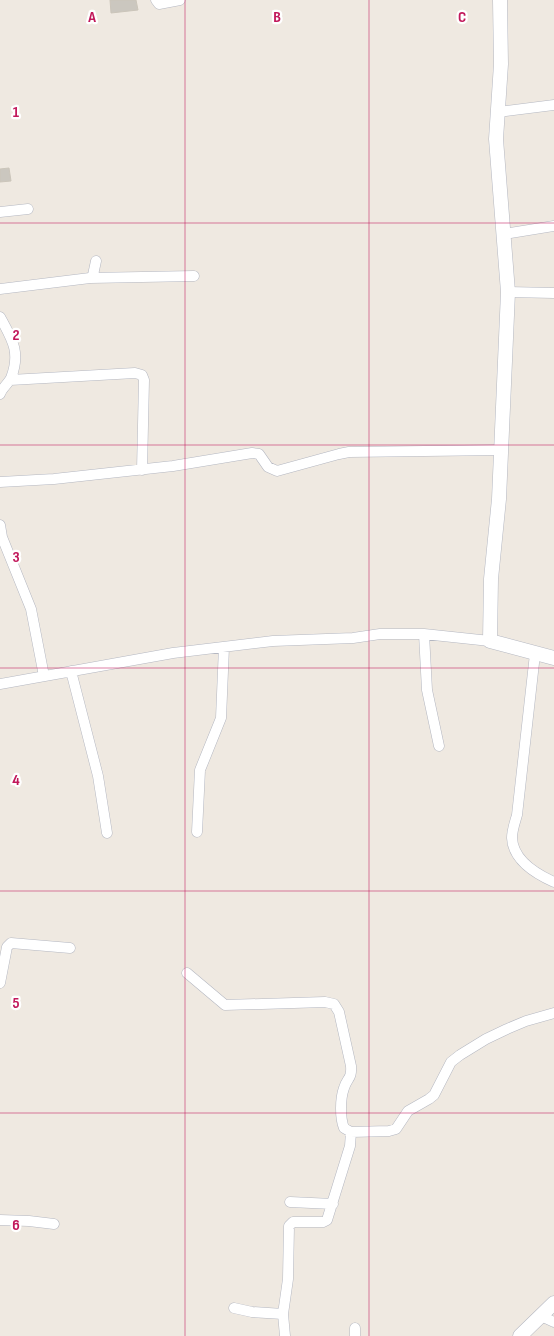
<svg xmlns="http://www.w3.org/2000/svg" width="554" height="1336" font-family="'Sofia Sans Condensed',sans-serif">
  <style>
    .building { fill: #cbc7bf; stroke: #cbc5ba }
    .lines { fill: none; stroke-linecap: round; stroke-linejoin: round }
    .street-casing { stroke: #b4b7c1; stroke-width: 11 }
    .secondary-casing { stroke: #b4b7c1; stroke-width: 15 }
    .street { stroke: #fff; stroke-width: 10 }
    .secondary { stroke: #fff; stroke-width: 14 }
    .grid { fill: none; stroke: #c2185b; stroke-width: 1; stroke-opacity: 0.55 }
    .grid-label { font-size: 16px; text-anchor: middle; font-weight: bold; fill: #c2185b; stroke: #fff; stroke-width: 4.5; stroke-linejoin: round; paint-order: stroke }
  </style>
  <rect width="100%" height="100%" fill="#efe9e1"/>
  <path class="building" d="M110,0H136L138,10L111,13Z
    M9,168L11,181L0,182V169Z"/>
  <g class="lines">
    <g class="street-casing">
      <path id="street" d="M156,0L159,4L180,0
        M498,112L554,105
        M0,212L28,209
        M504,234L554,226
        M90,278L194,276
        M0,289L90,278L93,275L96,261
        M508,292L554,293
        M0,317C12,339 21,352 11,378C8,384 2,388 0,394
        M10,380L135,373L142,375L144,380L142,470
        M0,482L54,479L173,466L252,453L259,454L268,467L277,471L339,454L349,452L501,450
        M0,525L2,537L31,609L44,676
        M424,634L427,690L439,746
        M535,654L517,815C515,822 512,830 512,838C513,860 536,874 554,882
        M71,671L98,776L107,833
        M0,684L173,653L273,641L353,638L380,634H424L490,641
        M197,832L200,770L221,718L224,647
        M187,973L225,1005L325,1002L334,1004L339,1012L351,1066C352,1079 347,1078 344,1088C340,1099 340,1118 344,1128L351,1132
        M0,983L7,947L11,943L70,948
        M290,1202L333,1204
        M0,1220L29,1221L54,1224
        M234,1308L252,1312L283,1314
        M541,1316L554,1322
        M285,1336L283,1314L288,1279L289,1226L293,1222H323L327,1220L350,1146L351,1132L389,1131L396,1129L408,1111L429,1099L434,1095L451,1062L460,1055L486,1039L507,1029L526,1021L554,1013
        M355,1336V1328"/>
    </g>
    <g class="secondary-casing">
      <path id="secondary" d="M500,0L501,64L496,139L508,292L499,499L491,579L490,641L554,658
        M520,1336L554,1303"/>
    </g>
    <use href="#street" class="street"/>
    <use href="#secondary" class="secondary"/>
  </g>
  <path class="grid" d="M185,0V1336M369,0V1336M0,223H554M0,445H554M0,668H554M0,891H554M0,1113H554"/>
  <g class="grid-label">
    <text x="92" y="22">A</text>
    <text x="277" y="22">B</text>
    <text x="462" y="22">C</text>
    <text x="16" y="117">1</text>
    <text x="16" y="340">2</text>
    <text x="16" y="562">3</text>
    <text x="16" y="785">4</text>
    <text x="16" y="1008">5</text>
    <text x="16" y="1230">6</text>
  </g>
</svg>
